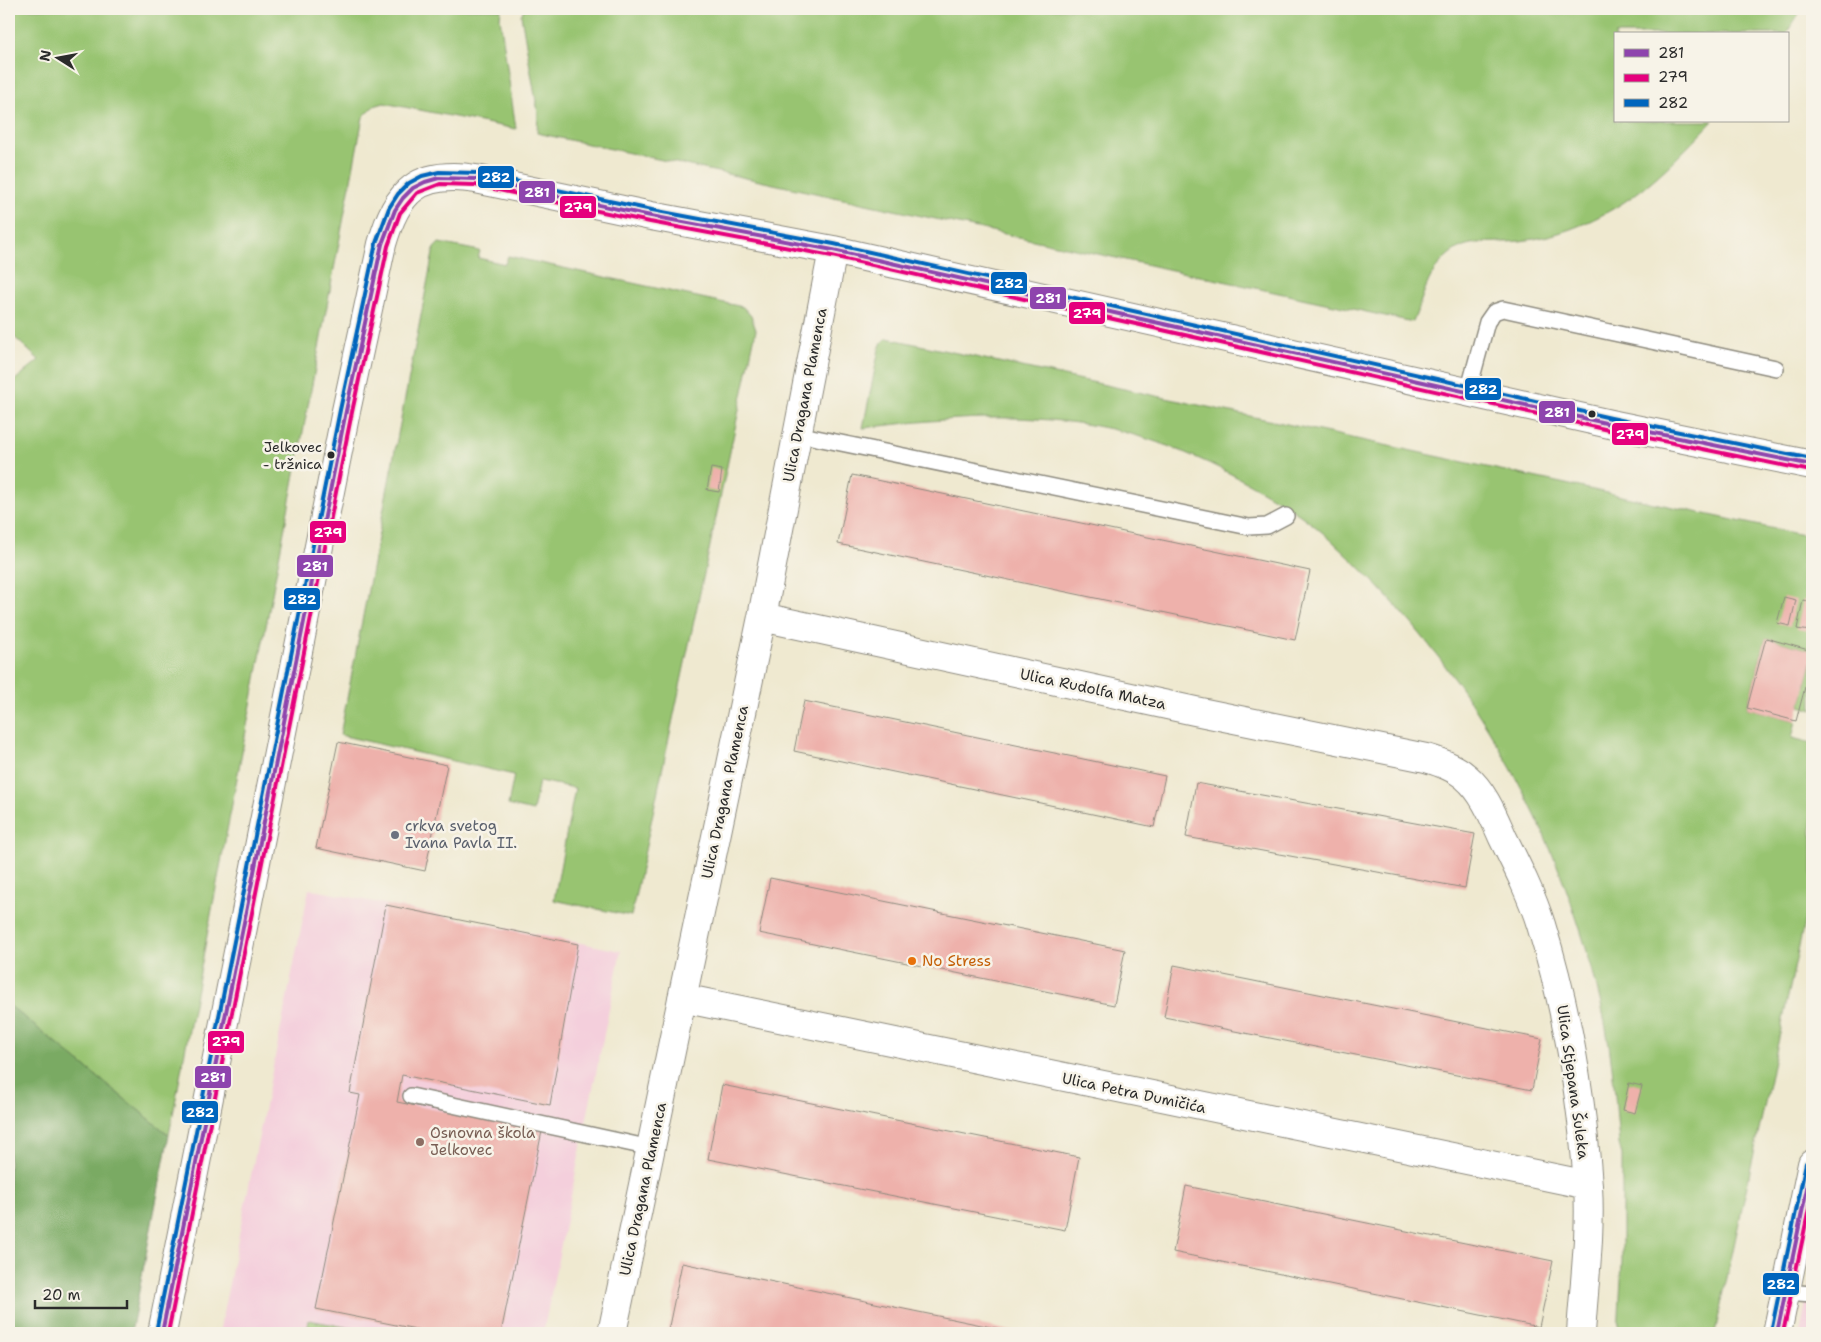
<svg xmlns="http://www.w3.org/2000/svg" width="1821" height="1342" font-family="'Shantell Sans',sans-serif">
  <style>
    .built { fill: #f4cfdc }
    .green { fill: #98c471; stroke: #62784e }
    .forest { fill: #7aaa63; stroke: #526a47 }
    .building { fill: #eeb1ab }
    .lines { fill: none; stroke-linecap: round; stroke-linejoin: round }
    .lane-casing { stroke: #8d8a7e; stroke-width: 18 }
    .street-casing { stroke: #8d8a7e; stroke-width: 30 }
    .lane { stroke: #fff; stroke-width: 15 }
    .street { stroke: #fff; stroke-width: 28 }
    .bus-1-casing { stroke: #f7f3e8; stroke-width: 8 }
    .bus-2-casing { stroke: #f7f3e8; stroke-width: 8 }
    .bus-3-casing { stroke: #f7f3e8; stroke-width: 8 }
    .bus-1 { stroke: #8e44ad; stroke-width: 4 }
    .bus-2 { stroke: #e5007d; stroke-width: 4 }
    .bus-3 { stroke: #0065bd; stroke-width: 4 }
    .bus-dot { fill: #2b2b2b; stroke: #f7f3e8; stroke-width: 2 }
    .worship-dot { fill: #6b7280; stroke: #f7f3e8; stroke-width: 2 }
    .food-dot { fill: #e8710a; stroke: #f7f3e8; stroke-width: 2 }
    .education-dot { fill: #8d6e63; stroke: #f7f3e8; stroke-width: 2 }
    .labels { text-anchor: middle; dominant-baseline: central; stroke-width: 5; stroke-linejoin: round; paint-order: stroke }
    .bus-label { font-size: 14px; fill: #2b2b2b; stroke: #f7f3e8; text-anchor: end }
    .street-label { font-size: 15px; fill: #2b2b2b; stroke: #f7f3e8 }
    .worship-label { font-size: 15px; fill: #5b616d; stroke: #f7f3e8; text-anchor: start }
    .food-label { font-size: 15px; fill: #c56008; stroke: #f7f3e8; text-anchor: start }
    .education-label { font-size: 15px; fill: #785e54; stroke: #f7f3e8; text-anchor: start }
    .line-badge { stroke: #f7f3e8; stroke-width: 2 }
    .badge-label { font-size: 14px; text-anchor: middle; font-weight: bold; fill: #fff }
  </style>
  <rect width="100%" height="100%" fill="#f7f3e8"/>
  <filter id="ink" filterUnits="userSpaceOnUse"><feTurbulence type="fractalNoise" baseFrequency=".02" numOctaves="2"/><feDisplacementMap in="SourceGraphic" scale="10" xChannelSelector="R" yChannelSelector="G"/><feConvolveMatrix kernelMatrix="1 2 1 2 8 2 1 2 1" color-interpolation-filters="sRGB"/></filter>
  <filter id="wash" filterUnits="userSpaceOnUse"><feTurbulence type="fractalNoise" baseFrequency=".0096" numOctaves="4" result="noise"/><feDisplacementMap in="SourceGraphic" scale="20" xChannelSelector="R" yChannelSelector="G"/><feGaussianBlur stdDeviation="1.12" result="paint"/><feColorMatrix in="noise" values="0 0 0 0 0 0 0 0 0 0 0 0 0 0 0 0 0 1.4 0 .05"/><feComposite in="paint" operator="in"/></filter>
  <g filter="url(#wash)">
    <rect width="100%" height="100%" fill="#efe9d0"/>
    <path class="built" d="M309,889L621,951L543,1333H219Z
      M1812,1273V1333H1800Z"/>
    <path class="green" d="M9,9H501L500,18L516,129L384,103L374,106L363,117L169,1135L9,1005V385L39,360L9,332Z
      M524,9H1802L1786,34H1615V121H1713C1677,158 1646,193 1600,216C1575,229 1548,238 1520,241C1484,245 1460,234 1435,270C1425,284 1420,306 1413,322L537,133L538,113L521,15Z
      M439,243L480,251L478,258L505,264L508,256L743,307L751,316L756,330L631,916L554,900L575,788L539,781L533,811L508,805L514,775L340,735L434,248Z
      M887,338L1812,537V651L1766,638L1747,708L1796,721L1792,738L1812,743V886L1715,1333H1618L1622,1261V1155L1619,1144C1617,1118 1615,1092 1612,1067C1606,1015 1591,961 1574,911C1531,784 1457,664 1362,570C1343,551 1323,531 1300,515C1244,477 1177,444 1111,429C1028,411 946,418 863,428L879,349L882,342Z
      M1812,661V710L1800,706Z
      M309,1320L376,1333H307Z"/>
    <path class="forest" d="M9,1005L169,1135L131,1333H9Z"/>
    <g id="blocks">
      <path class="building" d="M711,468L722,470L719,492L707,490Z
        M852,475L1310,571L1295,640L838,544Z
        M1784,597L1796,600L1790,626L1777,623Z
        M1803,600L1812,602L1810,631L1797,629Z
        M1766,638L1812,651V661L1796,721L1747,708Z
        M804,701L1165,776L1154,827L794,751Z
        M338,742L447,765L425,871L316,848Z
        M1196,783L1475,834L1465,888L1186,837Z
        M770,878L1125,950L1114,1005L759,933Z
        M386,905L578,944L550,1105L402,1075L397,1102L542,1131L501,1333H436L316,1309L360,1095L350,1093Z
        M1174,965L1542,1039L1532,1090L1164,1017Z
        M1629,1083L1642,1086L1635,1113L1623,1110Z
        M722,1085L1079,1157L1065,1230L708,1159Z
        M1186,1186L1553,1261L1539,1327L1173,1252Z
        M682,1263L1015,1332L1014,1333H679L668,1331Z"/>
    </g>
  </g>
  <g filter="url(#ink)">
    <use href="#blocks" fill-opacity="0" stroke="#8d8a7e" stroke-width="1"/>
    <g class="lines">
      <g class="lane-casing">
        <path id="lane" d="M1468,392L1487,322L1494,312L1503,309L1776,368
          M797,434L1249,527L1267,526L1286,516
          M411,1096L651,1148
          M1785,1292L1812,1294"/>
      </g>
      <g class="street-casing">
        <path id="street" d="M762,617L1195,711L1426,758C1440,762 1455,767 1466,777C1484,792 1494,818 1503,838C1517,866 1532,896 1541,925C1567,1009 1582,1098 1588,1186C1591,1235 1584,1284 1581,1333
          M682,998L1588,1185
          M162,1333L346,411L382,244C397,191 418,170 476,179L651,216L833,250L1610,424L1812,465
          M612,1333L762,617L833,250
          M1777,1333L1812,1164"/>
      </g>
      <use href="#lane" class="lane"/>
      <use href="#street" class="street"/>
      <g class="bus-1-casing">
        <path id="bus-1" d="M162,1333L346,411L382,244L395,210L403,198L413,188L425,182L439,178L476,179L651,216L833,250L1610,424L1812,465
          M1777,1333L1812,1164"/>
      </g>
      <g class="bus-2-casing">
        <path id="bus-2" d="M168,1333L352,412L388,246L400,213L417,193L440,184L475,185L650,222L832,256L1609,430L1811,471
          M1783,1333L1812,1194"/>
      </g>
      <g class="bus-3-casing">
        <path id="bus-3" d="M156,1332L340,410L376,243L389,208L398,194L409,183L422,176L439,172L477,173L652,210L834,244L1611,418L1812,459
          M1771,1332L1806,1163"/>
      </g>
      <use href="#bus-1" class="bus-1"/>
      <use href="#bus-2" class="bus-2"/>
      <use href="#bus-3" class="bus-3"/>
    </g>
  </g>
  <g class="bus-dot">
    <circle cx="1592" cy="414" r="4.5"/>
    <circle cx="331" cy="455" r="4.5"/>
  </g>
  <circle class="worship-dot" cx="395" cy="835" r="5"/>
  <circle class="food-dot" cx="912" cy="961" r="5"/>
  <circle class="education-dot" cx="420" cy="1142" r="5"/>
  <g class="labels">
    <g class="bus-label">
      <text x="322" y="447">Jelkovec<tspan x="322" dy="17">- tržnica</tspan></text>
    </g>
    <g class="street-label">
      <text transform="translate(805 395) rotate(-79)">Ulica Dragana Plamenca</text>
      <text transform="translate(1093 689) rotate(12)">Ulica Rudolfa Matza</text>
      <text transform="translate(725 792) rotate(-78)">Ulica Dragana Plamenca</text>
      <text transform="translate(1573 1082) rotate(82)">Ulica Stjepana Šuleka</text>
      <text transform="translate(1134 1093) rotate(12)">Ulica Petra Dumičića</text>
      <text transform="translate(643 1189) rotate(-78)">Ulica Dragana Plamenca</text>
    </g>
    <g class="worship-label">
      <text x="405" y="826">crkva svetog<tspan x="405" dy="17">Ivana Pavla II.</tspan></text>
    </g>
    <g class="food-label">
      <text x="922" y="961">No Stress</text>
    </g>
    <g class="education-label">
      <text x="430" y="1133">Osnovna škola<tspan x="430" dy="17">Jelkovec</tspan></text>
    </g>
  </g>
  <g class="line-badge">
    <rect x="477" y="165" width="38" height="24" rx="5" fill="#0065bd"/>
    <rect x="518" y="180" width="38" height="24" rx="5" fill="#8e44ad"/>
    <rect x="559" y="195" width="38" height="24" rx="5" fill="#e5007d"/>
    <rect x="990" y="271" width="38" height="24" rx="5" fill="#0065bd"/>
    <rect x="1029" y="286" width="38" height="24" rx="5" fill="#8e44ad"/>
    <rect x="1068" y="301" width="38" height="24" rx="5" fill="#e5007d"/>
    <rect x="1464" y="377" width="38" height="24" rx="5" fill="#0065bd"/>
    <rect x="1538" y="400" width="38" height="24" rx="5" fill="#8e44ad"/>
    <rect x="1611" y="422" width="38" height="24" rx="5" fill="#e5007d"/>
    <rect x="309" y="520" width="38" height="24" rx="5" fill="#e5007d"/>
    <rect x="296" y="554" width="38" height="24" rx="5" fill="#8e44ad"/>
    <rect x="283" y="587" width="38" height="24" rx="5" fill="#0065bd"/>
    <rect x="207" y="1030" width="38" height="24" rx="5" fill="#e5007d"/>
    <rect x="194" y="1065" width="38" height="24" rx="5" fill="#8e44ad"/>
    <rect x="181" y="1100" width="38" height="24" rx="5" fill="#0065bd"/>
    <rect x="1762" y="1272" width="38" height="24" rx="5" fill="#0065bd"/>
  </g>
  <g class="badge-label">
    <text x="496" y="182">282</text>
    <text x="537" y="197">281</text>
    <text x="578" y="212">279</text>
    <text x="1009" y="288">282</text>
    <text x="1048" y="303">281</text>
    <text x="1087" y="318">279</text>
    <text x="1483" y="394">282</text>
    <text x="1557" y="417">281</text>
    <text x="1630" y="439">279</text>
    <text x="328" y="537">279</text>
    <text x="315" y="571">281</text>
    <text x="302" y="604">282</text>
    <text x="226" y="1046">279</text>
    <text x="213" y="1082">281</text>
    <text x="200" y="1117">282</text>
    <text x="1781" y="1289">282</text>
  </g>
  <rect width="1821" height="1342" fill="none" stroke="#f7f3e8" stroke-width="30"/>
  <rect x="1614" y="32" width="175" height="90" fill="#f7f3e8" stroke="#a5a39c"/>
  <rect x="1624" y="49" width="25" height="8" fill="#8e44ad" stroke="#a5a39c"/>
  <text x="1658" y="58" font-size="15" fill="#2b2b2b">281</text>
  <rect x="1624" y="74" width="25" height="8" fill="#e5007d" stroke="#a5a39c"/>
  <text x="1658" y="82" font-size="15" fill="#2b2b2b">279</text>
  <rect x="1624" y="99" width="25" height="8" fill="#0065bd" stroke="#a5a39c"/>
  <text x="1658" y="108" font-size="15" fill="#2b2b2b">282</text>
  <g transform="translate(58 58) rotate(281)" stroke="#f7f3e8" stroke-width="4" paint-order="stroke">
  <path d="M0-4L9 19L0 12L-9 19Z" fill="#2b2b2b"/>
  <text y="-8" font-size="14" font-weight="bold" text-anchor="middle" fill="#2b2b2b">N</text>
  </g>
  <path d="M35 1300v8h92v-8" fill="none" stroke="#2b2b2b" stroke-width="2.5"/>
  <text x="42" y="1300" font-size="15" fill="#2b2b2b" stroke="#f7f3e8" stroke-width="4" paint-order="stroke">20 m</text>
</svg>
